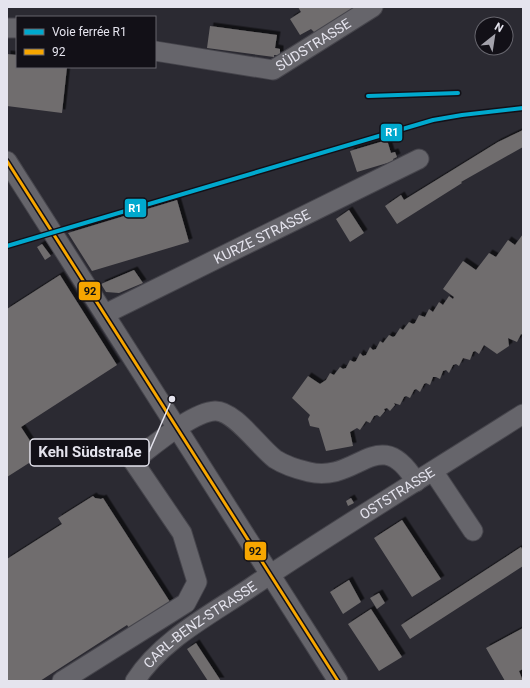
<svg xmlns="http://www.w3.org/2000/svg" width="530" height="688" font-family="Roboto,sans-serif">
  <style>
    .building { fill: #706d6e; filter: url(#shadow) }
    .lines { fill: none; stroke-linecap: round; stroke-linejoin: round }
    .minor-casing { stroke: #46454c; stroke-width: 21 }
    .minor { stroke: #66656b; stroke-width: 19 }
    .bus-1-casing { stroke: #121017; stroke-width: 6 }
    .bus-1 { stroke: #f7a600; stroke-width: 3 }
    .rail-1-casing { stroke: #121017; stroke-width: 7 }
    .rail-1 { stroke: #00a9ce; stroke-width: 4 }
    .labels { text-anchor: middle; dominant-baseline: central; stroke-width: 4; stroke-linejoin: round; paint-order: stroke }
    .street-label { font-size: 14px; fill: #e5e4ee; stroke: #121017 }
    .leader { fill: none; stroke: #e5e4ee; stroke-width: 1.5 }
    .callout-dot { fill: #e5e4ee; stroke: #121017; stroke-width: 1.5 }
    .callout { fill: #121017; stroke: #e5e4ee; stroke-width: 1.5 }
    .callout-label { font-size: 15px; text-anchor: middle; font-weight: bold; fill: #e5e4ee }
    .line-badge { stroke: #121017; stroke-width: 1.5 }
    .badge-label { font-size: 11px; text-anchor: middle; font-weight: bold; fill: #fff }
    .pale-badge-label { font-size: 11px; text-anchor: middle; font-weight: bold; fill: #111 }
  </style>
  <defs>
    <filter id="shadow"><feDropShadow dx="3.5" dy="-3.5" stdDeviation="0" flood-color="#0009"/></filter>
  </defs>
  <rect width="100%" height="100%" fill="#2b2a32"/>
  <path class="building" d="M298,7H356L315,33L311,29L300,35L290,19L301,12Z
    M210,26L277,35L275,48L280,49V55H274V57L207,48Z
    M7,54L17,55V67H67L62,113L7,106Z
    M523,130V147L461,182L462,183L397,224L385,206L401,195L404,200L498,142Z
    M387,140L391,153L395,152L397,157L393,159L394,161L357,172L350,151Z
    M177,200L189,242L92,271L68,233Z
    M349,210L364,233L350,242L336,219Z
    M523,234V335L521,334L517,342L508,338L509,346L497,354L484,345L479,354L475,351L473,352L470,360L463,358L459,366L456,364L453,365L449,373L446,370L443,371L440,379L436,377H433L430,385L426,383L424,384L420,392L416,389L414,390L410,398L406,396L404,397L400,405L394,403L395,405L390,411L387,408L384,409L385,411L380,417L377,415L374,416L370,423L366,421L360,430L357,428L350,432L353,446L326,451L319,428L310,426L308,419L310,415L292,398L308,376L320,384L326,380L330,373L334,375L340,367L343,369L346,368L350,360L354,362L356,361L360,353L363,356L366,355L370,347L373,350L376,349L380,341L383,343L389,335L393,337L395,336L400,328L403,330L409,322L413,324L415,323L419,315L425,317L429,309L433,312L439,302L443,305L449,296L453,299L454,297L443,289L463,261L476,270L489,253L496,257L508,240L515,245Z
    M42,244L51,256L45,260L37,247Z
    M134,270L143,283L119,293L106,292L101,284Z
    M60,275L117,365L21,427L40,456L7,477V309Z
    M93,496L95,498L101,499L103,498L172,605L131,631L127,625L40,681H7V559L62,524L58,518Z
    M351,498L354,503L348,506L346,501Z
    M402,520L441,579L412,597L374,538Z
    M521,547L523,551V566L410,639L401,625Z
    M349,580L361,602L343,614L330,592Z
    M379,593L385,603L377,609L370,598Z
    M371,609L402,657L379,671L348,624Z
    M523,628V669L519,671L523,681H505L486,648Z
    M196,643L221,681H208L187,649Z"/>
  <g class="lines">
    <g class="minor-casing">
      <g id="minor">
        <path d="M7,28H17"/>
        <path id="s1" d="M155,51L273,70L373,7"/>
        <path d="M7,161L338,681"/>
        <path id="s2" d="M105,314L419,159"/>
        <path d="M433,471L473,531"/>
        <path d="M62,681L186,603L197,582L182,533L133,461C152,447 192,412 215,411C234,410 259,447 275,459C286,466 296,469 309,472C358,484 379,421 416,482"/>
        <path id="s3" d="M135,681C161,640 210,615 250,588C339,528 432,472 523,414"/>
      </g>
    </g>
    <use href="#minor" class="minor"/>
    <g class="bus-1-casing">
      <path id="bus-1" d="M7,161L338,681"/>
    </g>
    <use href="#bus-1" class="bus-1"/>
    <g class="rail-1-casing">
      <path id="rail-1" d="M368,96L458,93
        M7,246L433,120L462,115L523,108"/>
    </g>
    <use href="#rail-1" class="rail-1"/>
  </g>
  <g class="labels">
    <g class="street-label">
      <text stroke="none"><textPath href="#s1" startOffset="167">SÜDSTRASSE</textPath></text>
      <text stroke="none"><textPath href="#s2" startOffset="175">KURZE STRASSE</textPath></text>
      <text stroke="none"><textPath href="#s3" startOffset="324">OSTSTRASSE</textPath></text>
      <text stroke="none"><textPath href="#s3" startOffset="87">CARL-BENZ-STRASSE</textPath></text>
    </g>
  </g>
  <path class="leader" d="M172 399L149 452"/>
  <circle class="callout-dot" cx="172" cy="399" r="4"/>
  <rect class="callout" x="30" y="439" width="119" height="27" rx="4"/>
  <g class="callout-label">
    <text x="90" y="457">Kehl Südstraße</text>
  </g>
  <g class="line-badge">
    <rect x="380" y="123" width="23" height="19" rx="4" fill="#00a9ce"/>
    <rect x="124" y="198" width="23" height="20" rx="4" fill="#00a9ce"/>
    <rect x="78" y="281" width="23" height="20" rx="4" fill="#f7a600"/>
    <rect x="244" y="541" width="23" height="20" rx="4" fill="#f7a600"/>
  </g>
  <g class="badge-label">
    <text x="392" y="136">R1</text>
    <text x="135" y="212">R1</text>
  </g>
  <g class="pale-badge-label">
    <text x="90" y="295">92</text>
    <text x="255" y="555">92</text>
  </g>
  <rect width="530" height="688" fill="none" stroke="#e5e4ee" stroke-width="16"/>
  <rect x="16" y="16" width="140" height="52" fill="#121017" stroke="#66656d"/>
  <rect x="24" y="29" width="20" height="6" fill="#00a9ce" stroke="#66656d"/>
  <text x="52" y="36" font-size="12" fill="#e5e4ee">Voie ferrée R1</text>
  <rect x="24" y="49" width="20" height="6" fill="#f7a600" stroke="#66656d"/>
  <text x="52" y="56" font-size="12" fill="#e5e4ee">92</text>
  <g transform="translate(494 36) rotate(30)"><circle r="19" fill="#121017" stroke="#66656d"/>
  <path d="M0-3L7 15L0 10L-7 15Z" fill="#a4a3ac"/>
  <text y="-6" font-size="11" font-weight="bold" text-anchor="middle" fill="#e5e4ee">N</text>
  </g>
</svg>
